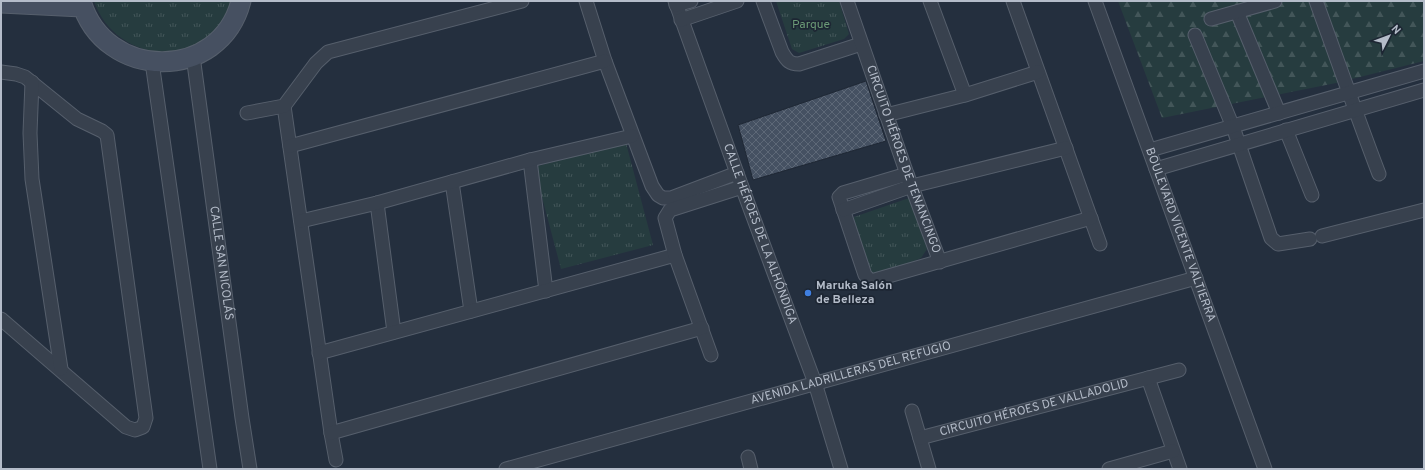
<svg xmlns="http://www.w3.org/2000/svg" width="1425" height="470" font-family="Overpass,sans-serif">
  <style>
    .grass { fill: url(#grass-tufts) }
    .forest { fill: url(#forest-firs) }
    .building { fill: url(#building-cross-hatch); stroke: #1f2835 }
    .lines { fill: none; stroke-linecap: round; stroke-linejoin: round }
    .street-casing { stroke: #565f6c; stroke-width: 15 }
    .secondary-casing { stroke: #565f6c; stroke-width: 21 }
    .street { stroke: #38414e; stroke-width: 13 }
    .secondary { stroke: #465061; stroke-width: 19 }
    .shop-dot { fill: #3f7fe0; stroke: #1d2633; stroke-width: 1.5 }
    .labels { text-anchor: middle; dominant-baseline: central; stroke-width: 3.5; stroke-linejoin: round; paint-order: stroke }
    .park-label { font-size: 12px; fill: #6b9a76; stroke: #1d2633 }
    .street-label { font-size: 12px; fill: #b4bcc9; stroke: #1d2633 }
    .poi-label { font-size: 12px; font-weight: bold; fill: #b4bcc9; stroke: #1d2633; text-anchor: start }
  </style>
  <defs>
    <pattern id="grass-tufts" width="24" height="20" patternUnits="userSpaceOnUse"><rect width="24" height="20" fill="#263c3f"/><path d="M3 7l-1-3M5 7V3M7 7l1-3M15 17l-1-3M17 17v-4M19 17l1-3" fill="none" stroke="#435659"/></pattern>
    <pattern id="forest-firs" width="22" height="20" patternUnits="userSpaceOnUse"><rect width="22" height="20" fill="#263c3f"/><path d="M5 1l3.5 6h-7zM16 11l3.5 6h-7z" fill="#435659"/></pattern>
    <pattern id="building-cross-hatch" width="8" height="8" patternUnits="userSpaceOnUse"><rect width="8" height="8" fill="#455162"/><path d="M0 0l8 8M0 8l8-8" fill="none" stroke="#5d6877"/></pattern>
  </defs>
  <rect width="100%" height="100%" fill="#242f3e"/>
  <path class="grass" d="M94,1H232C227,11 223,22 215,30C177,70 111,52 94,1Z
    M776,1H839L849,34L844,39L799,53L792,49Z
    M626,143L653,245L561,269L534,167Z
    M909,198L927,249L921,258L885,273L870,275L854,229V217Z"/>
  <path class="forest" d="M1118,1H1309L1327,53L1311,1H1424V61L1336,83L1162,118Z"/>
  <path class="building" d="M866,81L886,141L753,180L738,125Z"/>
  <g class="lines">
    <g class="street-casing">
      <g id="street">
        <path d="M586,1L605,61L652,186L658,195L663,198H671L737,173"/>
        <path id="s1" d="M675,1L742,187L815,383L841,469"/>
        <path d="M763,1L782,52C787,61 790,64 799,64L861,44"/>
        <path id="s2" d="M847,1L907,174L940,262"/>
        <path d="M930,1L965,95"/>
        <path d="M1013,1L1100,244"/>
        <path id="s3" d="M1095,1L1265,469"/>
        <path d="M1316,1C1337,59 1357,116 1379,174"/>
        <path d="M676,5L691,1"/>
        <path d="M1237,12L1279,113"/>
        <path d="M1211,19L1275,1"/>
        <path d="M681,20L737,1"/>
        <path d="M1195,35L1233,127L1271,238L1278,244L1310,239"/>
        <path id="s4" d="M193,56L242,418L250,469"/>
        <path d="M152,62L210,469"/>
        <path d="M1,72L16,74L25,77L77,119L102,131L107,135L146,418L143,427L135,430L126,427L1,319"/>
        <path d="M32,82L30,133L32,179L61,369"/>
        <path d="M284,106L331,433L336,460"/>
        <path d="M247,113L284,106L316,63L328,52L522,1"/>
        <path d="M886,115L965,95L1038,72"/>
        <path d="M1286,130L1312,195"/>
        <path d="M290,146L605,61"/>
        <path d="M1150,150L1424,71"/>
        <path d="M530,160L546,291"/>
        <path d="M1156,169L1424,90"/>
        <path d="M907,174L843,193L839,197L865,275L871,281L1091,218"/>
        <path d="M452,182L471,311"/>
        <path d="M377,203L394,332"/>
        <path d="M843,210L912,186L1066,148"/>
        <path d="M301,221L377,203L530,160L632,136"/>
        <path d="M1322,236L1424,210"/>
        <path d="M319,353L675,255"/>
        <path d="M711,355L675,255L665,218L670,210L742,187"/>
        <path d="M1148,378L1180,469"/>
        <path d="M912,411L929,469"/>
        <path d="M331,433L702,328"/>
        <path id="s5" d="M920,438L1179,370"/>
        <path d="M748,457L751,469"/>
        <path id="s6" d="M506,469L1196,278"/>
        <path d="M1109,469L1173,451"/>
      </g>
    </g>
    <g class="secondary-casing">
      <path id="secondary" d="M81,1C104,81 220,83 241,1
        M1,3L82,7"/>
    </g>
    <use href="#street" class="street"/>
    <use href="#secondary" class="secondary"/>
  </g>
  <circle class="shop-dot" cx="808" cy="293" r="4"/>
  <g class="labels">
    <g class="park-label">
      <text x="811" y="25">Parque</text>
    </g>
    <g class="street-label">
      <text stroke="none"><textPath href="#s2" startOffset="168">CIRCUITO HÉROES DE TENANCINGO</textPath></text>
      <text stroke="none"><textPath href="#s1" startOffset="248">CALLE HÉROES DE LA ALHÓNDIGA</textPath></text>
      <text stroke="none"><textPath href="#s3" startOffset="249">BOULEVARD VICENTE VALTIERRA</textPath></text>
      <text stroke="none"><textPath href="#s4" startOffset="209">CALLE SAN NICOLÁS</textPath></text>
      <text stroke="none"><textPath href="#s6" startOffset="358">AVENIDA LADRILLERAS DEL REFUGIO</textPath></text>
      <text stroke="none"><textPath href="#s5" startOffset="118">CIRCUITO HÉROES DE VALLADOLID</textPath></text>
    </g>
    <g class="poi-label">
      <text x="816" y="286">Maruka Salón<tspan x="816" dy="14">de Belleza</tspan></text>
    </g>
  </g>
  <rect width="1425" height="470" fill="none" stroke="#b4bcc9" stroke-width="4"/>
  <g transform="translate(1389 36) rotate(48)" stroke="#1d2633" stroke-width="3" paint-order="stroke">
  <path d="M0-3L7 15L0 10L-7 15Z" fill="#b4bcc9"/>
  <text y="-6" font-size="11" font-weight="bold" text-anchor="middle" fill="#b4bcc9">N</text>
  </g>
</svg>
